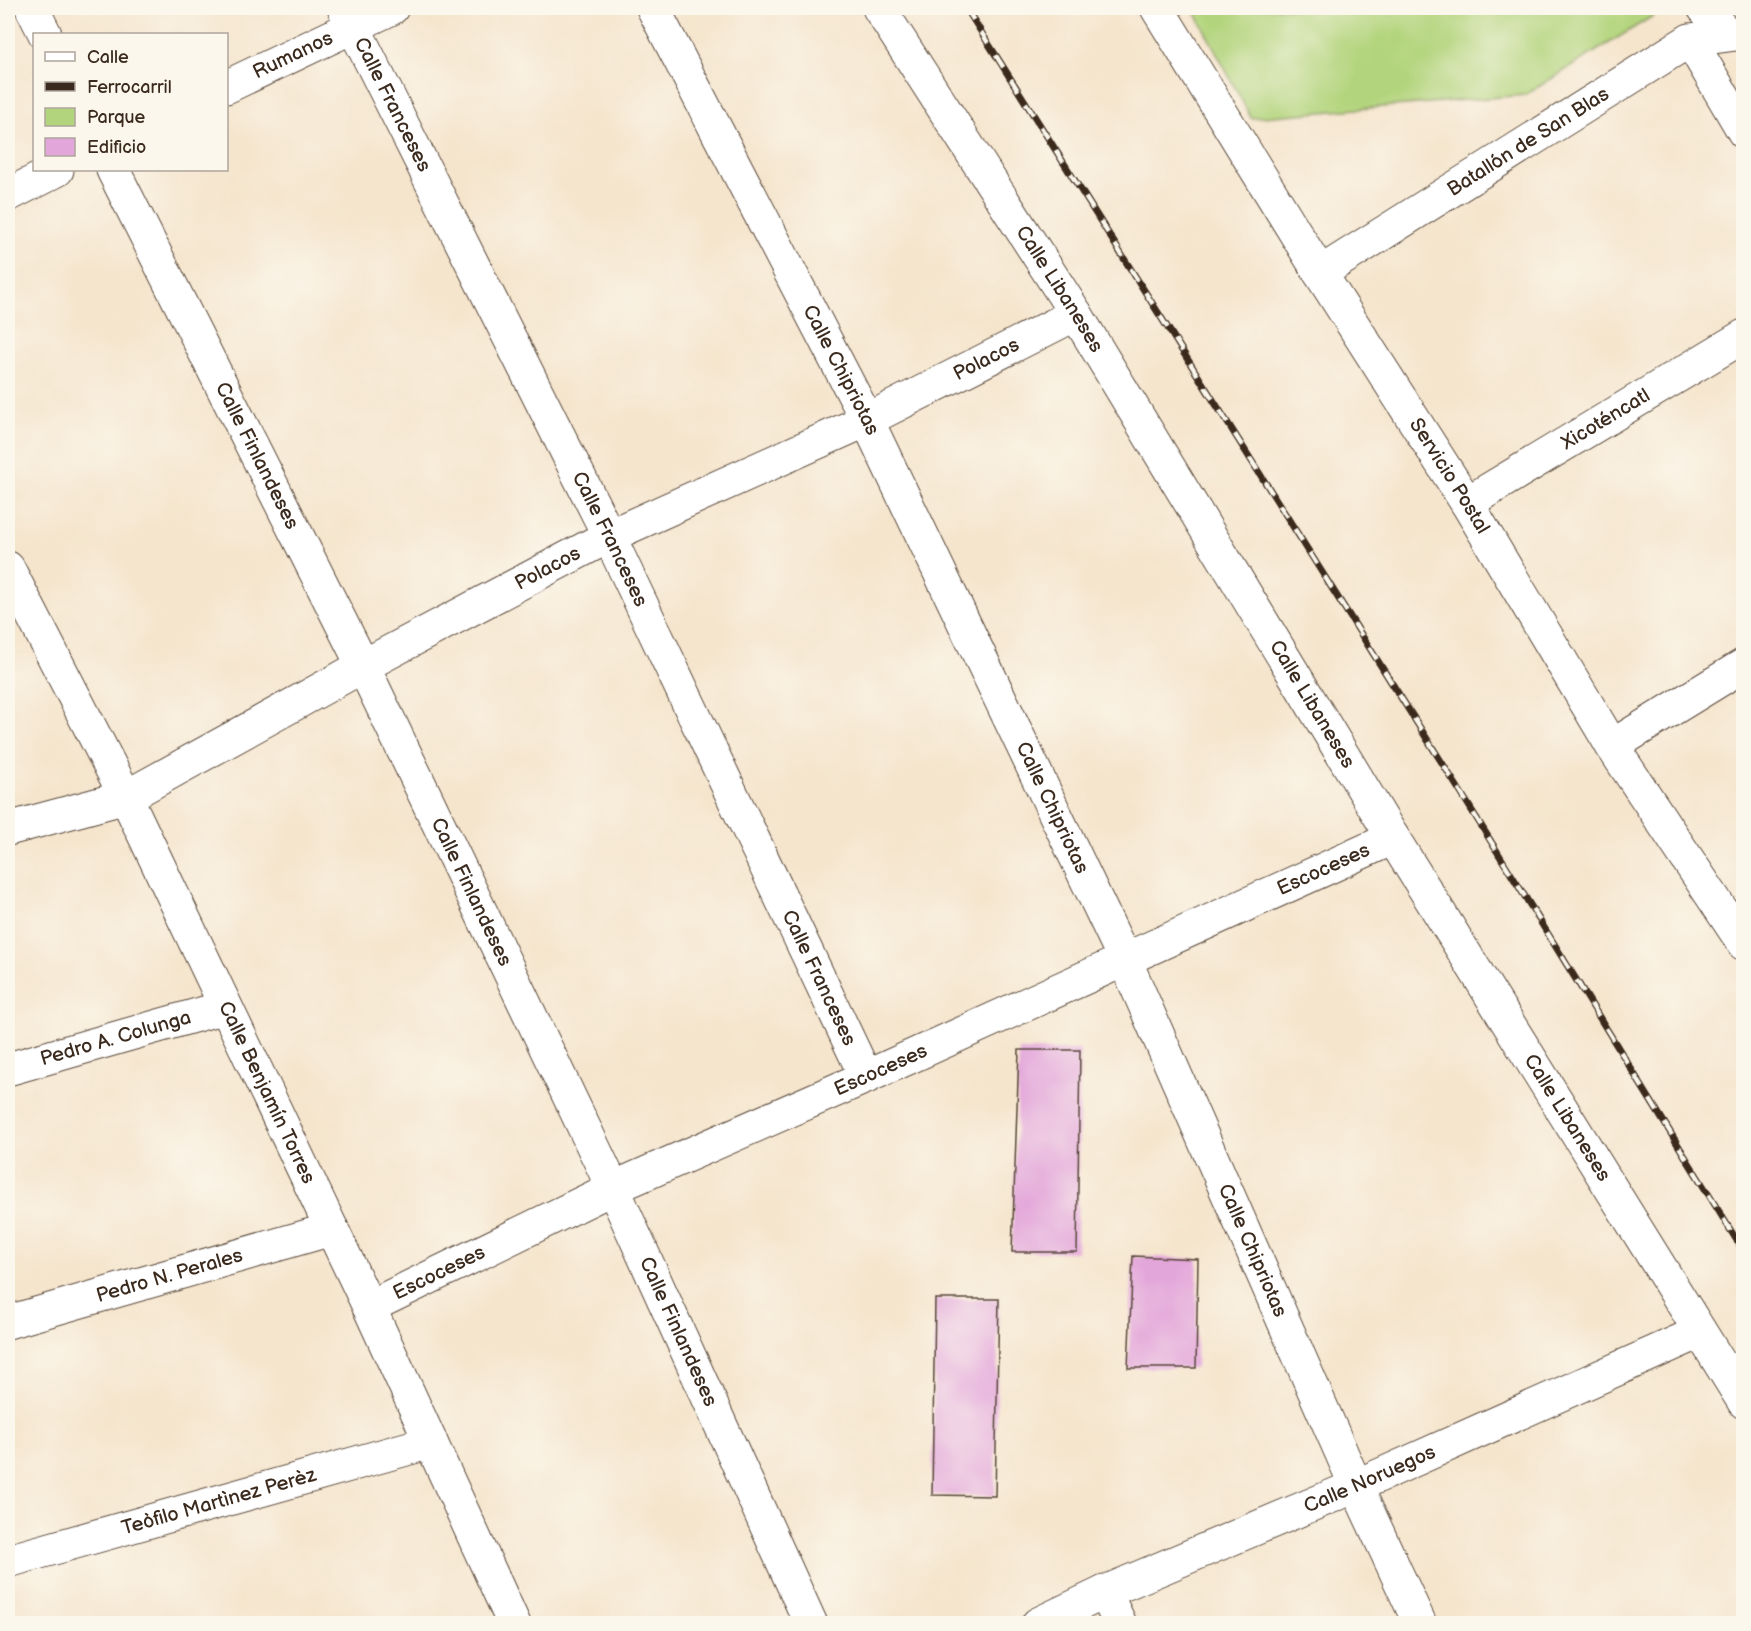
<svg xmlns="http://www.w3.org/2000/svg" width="1751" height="1631" font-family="'Balsamiq Sans',sans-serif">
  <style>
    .green { fill: #b2d47c; stroke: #767f4d; stroke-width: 1.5 }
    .building { fill: #e3a6da }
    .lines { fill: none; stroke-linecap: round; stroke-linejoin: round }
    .minor-casing { stroke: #574638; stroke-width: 35 }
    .minor { stroke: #fff; stroke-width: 33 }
    .rail-casing { stroke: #3b2a1e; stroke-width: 7 }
    .rail { stroke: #fbf7ec; stroke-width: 4.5; stroke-dasharray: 14; stroke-linecap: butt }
    .labels { text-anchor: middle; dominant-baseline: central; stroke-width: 4.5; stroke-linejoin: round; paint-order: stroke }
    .street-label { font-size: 20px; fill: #3b2a1e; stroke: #fbf7ec }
  </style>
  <rect width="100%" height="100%" fill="#fbf7ec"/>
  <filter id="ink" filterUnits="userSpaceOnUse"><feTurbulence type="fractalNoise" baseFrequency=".0167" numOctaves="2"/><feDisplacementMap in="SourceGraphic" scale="12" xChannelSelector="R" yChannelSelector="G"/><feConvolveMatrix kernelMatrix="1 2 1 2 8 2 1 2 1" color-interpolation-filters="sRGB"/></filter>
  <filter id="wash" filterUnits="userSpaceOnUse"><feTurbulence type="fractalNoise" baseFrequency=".008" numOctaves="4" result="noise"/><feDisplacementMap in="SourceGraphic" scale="24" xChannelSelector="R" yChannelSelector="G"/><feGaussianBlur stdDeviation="1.35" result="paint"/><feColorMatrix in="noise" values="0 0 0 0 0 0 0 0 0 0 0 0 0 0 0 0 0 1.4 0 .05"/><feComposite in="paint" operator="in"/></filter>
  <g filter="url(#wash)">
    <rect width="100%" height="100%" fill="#f5e5cd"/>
    <path class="green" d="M1193,8H1666L1525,95L1251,118Z"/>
    <g id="blocks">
      <path class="building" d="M1019,1050H1080L1077,1252H1012Z
        M1133,1256L1198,1259L1196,1368H1128Z
        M935,1299H999L995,1496L932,1495Z"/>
    </g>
  </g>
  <g filter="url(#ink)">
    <use href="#blocks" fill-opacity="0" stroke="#574638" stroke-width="1.5"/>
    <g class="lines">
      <g class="minor-casing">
        <g id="minor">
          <path d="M32,8L45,34"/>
          <path id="s1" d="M344,8L609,536L866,1077"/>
          <path id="s2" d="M653,8L867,420L1125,960L1356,1486L1420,1624"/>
          <path id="s3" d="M879,8L1076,314L1393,838L1744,1402"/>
          <path id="s4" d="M1157,8L1320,273L1467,503L1612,746L1744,944"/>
          <path d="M1704,8L1727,34"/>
          <path d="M1690,40L1744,132"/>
          <path id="s5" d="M226,87L392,8"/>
          <path id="s6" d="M113,170L363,666L613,1188L811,1624"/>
          <path d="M8,195L57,170"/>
          <path id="s7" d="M1320,273L1690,40L1744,33"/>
          <path id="s8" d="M1467,503L1744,336"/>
          <path id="s9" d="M8,568L126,797L369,1307L514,1624"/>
          <path d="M1612,746L1744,665"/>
          <path id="s10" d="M8,829L126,797L363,666L609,536L867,420L1076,314"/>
          <path id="s11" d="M8,1069L225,1007"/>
          <path id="s12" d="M369,1307L613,1188L866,1077L1393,838"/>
          <path id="s13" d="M8,1322L332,1229"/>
          <path id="s14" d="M8,1561L431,1442"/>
          <path d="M1105,1592L1120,1624"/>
          <path id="s15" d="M1038,1624L1105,1592L1356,1486L1700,1332"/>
        </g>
      </g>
      <use href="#minor" class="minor"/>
      <g class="rail-casing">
        <path id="rail" d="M966,8L1458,788L1744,1252"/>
      </g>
      <use href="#rail" class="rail"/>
    </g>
  </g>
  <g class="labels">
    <g class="street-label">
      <text stroke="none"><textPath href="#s5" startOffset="74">Rumanos</textPath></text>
      <text stroke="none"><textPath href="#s1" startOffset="108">Calle Franceses</textPath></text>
      <text stroke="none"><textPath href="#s7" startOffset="246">Batallón de San Blas</textPath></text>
      <text stroke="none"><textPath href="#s3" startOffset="334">Calle Libaneses</textPath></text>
      <text stroke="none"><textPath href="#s10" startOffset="1088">Polacos</textPath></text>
      <text stroke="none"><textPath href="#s2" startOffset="408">Calle Chipriotas</textPath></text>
      <text stroke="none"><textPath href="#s8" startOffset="162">Xicoténcatl</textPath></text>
      <text stroke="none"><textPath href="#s6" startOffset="320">Calle Finlandeses</textPath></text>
      <text stroke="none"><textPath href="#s4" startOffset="552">Servicio Postal</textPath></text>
      <text stroke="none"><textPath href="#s1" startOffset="594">Calle Franceses</textPath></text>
      <text stroke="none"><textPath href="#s10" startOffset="602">Polacos</textPath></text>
      <text stroke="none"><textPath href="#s3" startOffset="820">Calle Libaneses</textPath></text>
      <text stroke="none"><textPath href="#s2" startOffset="894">Calle Chipriotas</textPath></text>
      <text stroke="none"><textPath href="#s12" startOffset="1050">Escoceses</textPath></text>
      <text stroke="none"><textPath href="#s6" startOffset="806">Calle Finlandeses</textPath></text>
      <text stroke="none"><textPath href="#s1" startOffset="1080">Calle Franceses</textPath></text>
      <text stroke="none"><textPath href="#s11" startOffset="112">Pedro A. Colunga</textPath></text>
      <text stroke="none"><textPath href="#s12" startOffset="564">Escoceses</textPath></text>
      <text stroke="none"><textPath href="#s9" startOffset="585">Calle Benjamín Torres</textPath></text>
      <text stroke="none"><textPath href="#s3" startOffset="1306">Calle Libaneses</textPath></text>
      <text stroke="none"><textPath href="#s2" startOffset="1380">Calle Chipriotas</textPath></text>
      <text stroke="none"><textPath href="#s12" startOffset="78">Escoceses</textPath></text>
      <text stroke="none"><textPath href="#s13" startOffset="168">Pedro N. Perales</textPath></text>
      <text stroke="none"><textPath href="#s6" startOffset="1292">Calle Finlandeses</textPath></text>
      <text stroke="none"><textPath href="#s15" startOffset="362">Calle Noruegos</textPath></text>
      <text stroke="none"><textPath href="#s14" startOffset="219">Teòfilo Martìnez Perèz</textPath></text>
    </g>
  </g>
  <rect width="1751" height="1631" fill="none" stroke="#fbf7ec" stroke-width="30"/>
  <rect x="33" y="33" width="195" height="138" fill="#fbf7ec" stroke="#aea59a" stroke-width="1.5"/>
  <rect x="45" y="52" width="30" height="9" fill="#ffffff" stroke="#aea59a" stroke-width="1.5"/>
  <text x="87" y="63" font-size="18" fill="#3b2a1e">Calle</text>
  <rect x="45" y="82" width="30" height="9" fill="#3b2a1e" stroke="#aea59a" stroke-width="1.5"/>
  <text x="87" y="93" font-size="18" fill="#3b2a1e">Ferrocarril</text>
  <rect x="45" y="108" width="30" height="18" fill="#b2d47c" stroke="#aea59a" stroke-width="1.5"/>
  <text x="87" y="123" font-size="18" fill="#3b2a1e">Parque</text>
  <rect x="45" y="138" width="30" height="18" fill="#e3a6da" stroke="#aea59a" stroke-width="1.5"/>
  <text x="87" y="153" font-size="18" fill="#3b2a1e">Edificio</text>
</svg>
